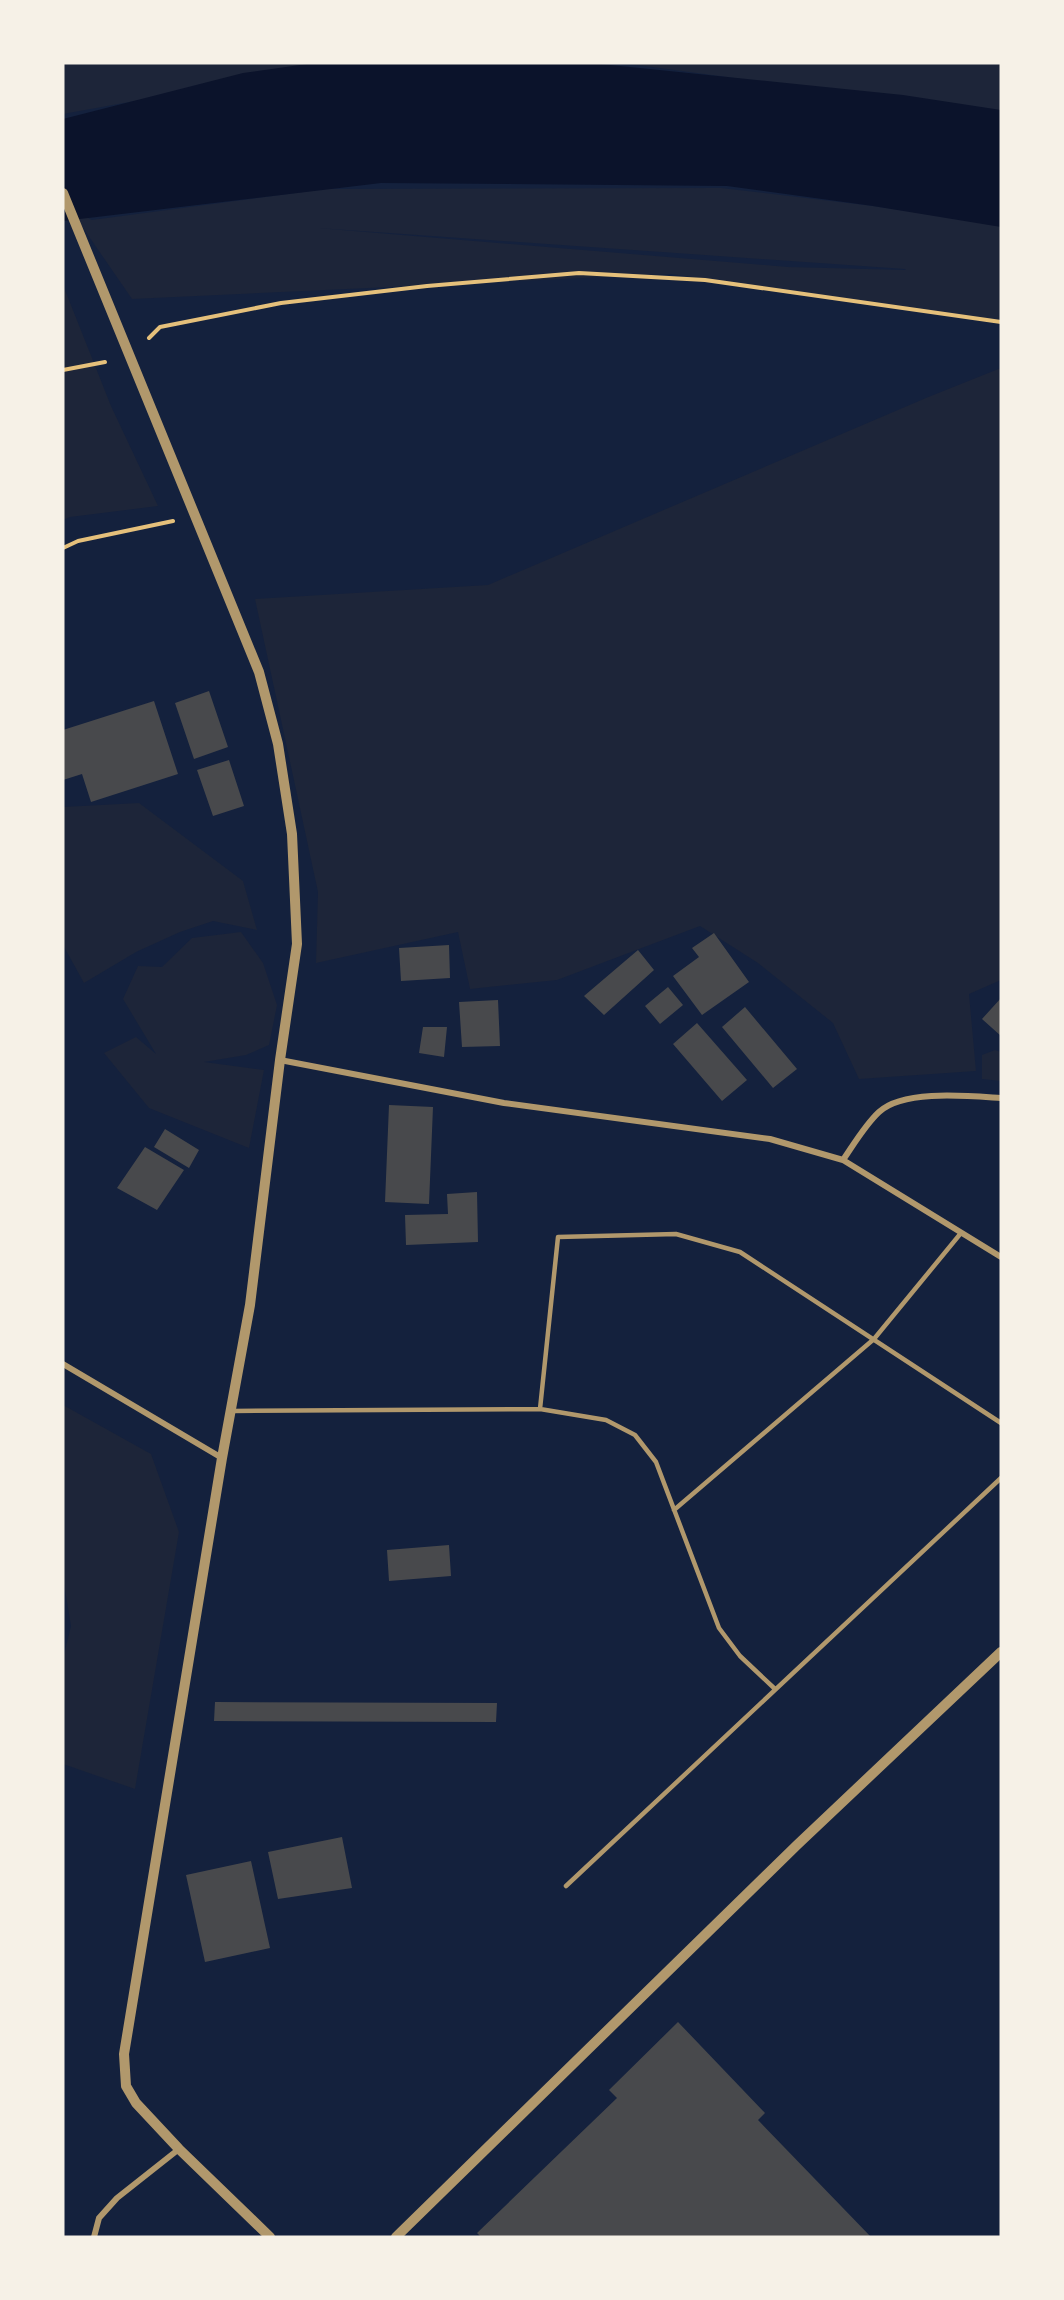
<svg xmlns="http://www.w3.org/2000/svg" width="1064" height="2300" font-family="Overpass,sans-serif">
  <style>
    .green { fill: #1d2539; fill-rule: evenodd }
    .water { fill: #0b132b }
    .building { fill: #48494c }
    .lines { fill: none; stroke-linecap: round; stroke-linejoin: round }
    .path { stroke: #e5c07b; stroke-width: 4 }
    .service { stroke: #b1986c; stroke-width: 4.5 }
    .minor { stroke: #b1986c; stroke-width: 6 }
    .tertiary { stroke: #b1986c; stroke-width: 10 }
  </style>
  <rect width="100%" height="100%" fill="#14213d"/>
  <path class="green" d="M63,63H344L63,114Z
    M612,63H1001V114L630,64Z
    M721,188L873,206L1001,225V322L671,274L132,299L70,209L92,220L325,189ZM318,228L905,269L906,270L788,267Z
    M63,285L111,406L158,506L70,517L63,520Z
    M1001,368V980L969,994L976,1071L859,1079L833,1023L758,963L700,926L557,980L470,989L458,932L316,963L318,892L255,599L488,585L926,398Z
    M139,803L243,881L257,930L213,921L180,932L136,952L84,983L63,945V807Z
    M241,932L263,963L277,1005L269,1045L246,1055L204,1062L264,1070L249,1148L149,1108L104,1053L136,1037L156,1054L123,999L138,966L162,967L192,938Z
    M995,1050L1001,1052V1081L982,1079V1055Z
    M63,1405L151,1454L179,1532L135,1789L63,1764V1659L71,1626L63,1578Z"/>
  <path class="water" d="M314,63H591L903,95L1001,110V227L873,206L727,186L381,183L63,221V119L243,73Z"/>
  <path class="building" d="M209,691L228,747L194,759L175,703Z
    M154,701L178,774L91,802L82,774L63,780V730Z
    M229,760L244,806L213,816L197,770Z
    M714,933L749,982L702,1015L673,976L699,957L692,948Z
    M449,945L450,978L401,981L399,948Z
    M638,950L654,970L604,1015L584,996Z
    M668,987L683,1005L660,1024L645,1006Z
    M1001,998V1036L982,1019Z
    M498,1000L500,1046L462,1047L459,1002Z
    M745,1007L797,1069L773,1088L722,1027Z
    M697,1023L747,1080L722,1101L673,1044Z
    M423,1027H447L444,1057L419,1053Z
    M389,1105L433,1107L429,1204L385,1202Z
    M165,1129L199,1150L189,1168L154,1147Z
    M145,1147L184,1170L157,1210L117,1188Z
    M477,1192L478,1242L406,1245L405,1215L448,1214L447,1194Z
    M449,1545L451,1576L389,1581L387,1550Z
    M215,1702L497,1703L496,1722L214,1721Z
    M342,1837L352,1888L278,1899L268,1852Z
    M251,1861L270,1948L205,1962L186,1875Z
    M678,2022L765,2113L758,2120L871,2237H481L477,2233L617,2098L609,2090Z"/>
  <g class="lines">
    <path class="path" d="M149,338L160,327L281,303L427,286L579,273L705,280L1001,322
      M63,370L105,362
      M63,548L78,541L173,521"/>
    <path class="service" d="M540,1409L558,1237L676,1234L740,1252L1001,1423
      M233,1411L540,1409L606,1420L635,1435L656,1462L719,1628L740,1656L775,1689
      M674,1510L874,1339L961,1233
      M566,1886L1001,1478"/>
    <path class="minor" d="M280,1060L504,1103L770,1139L843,1160L1001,1257
      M843,1160C854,1144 865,1125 879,1112C903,1089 970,1096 1001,1098
      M63,1364L222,1458
      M94,2237L99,2218L117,2198L179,2149"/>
    <path class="tertiary" d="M63,193L259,672L278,744L292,834L297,944L280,1060L250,1305L222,1458L124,2054L126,2086L136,2103L179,2149L270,2237
      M396,2237L797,1845L1001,1652"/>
  </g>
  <rect width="1064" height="2300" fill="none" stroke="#f6f1e7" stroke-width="129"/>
</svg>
